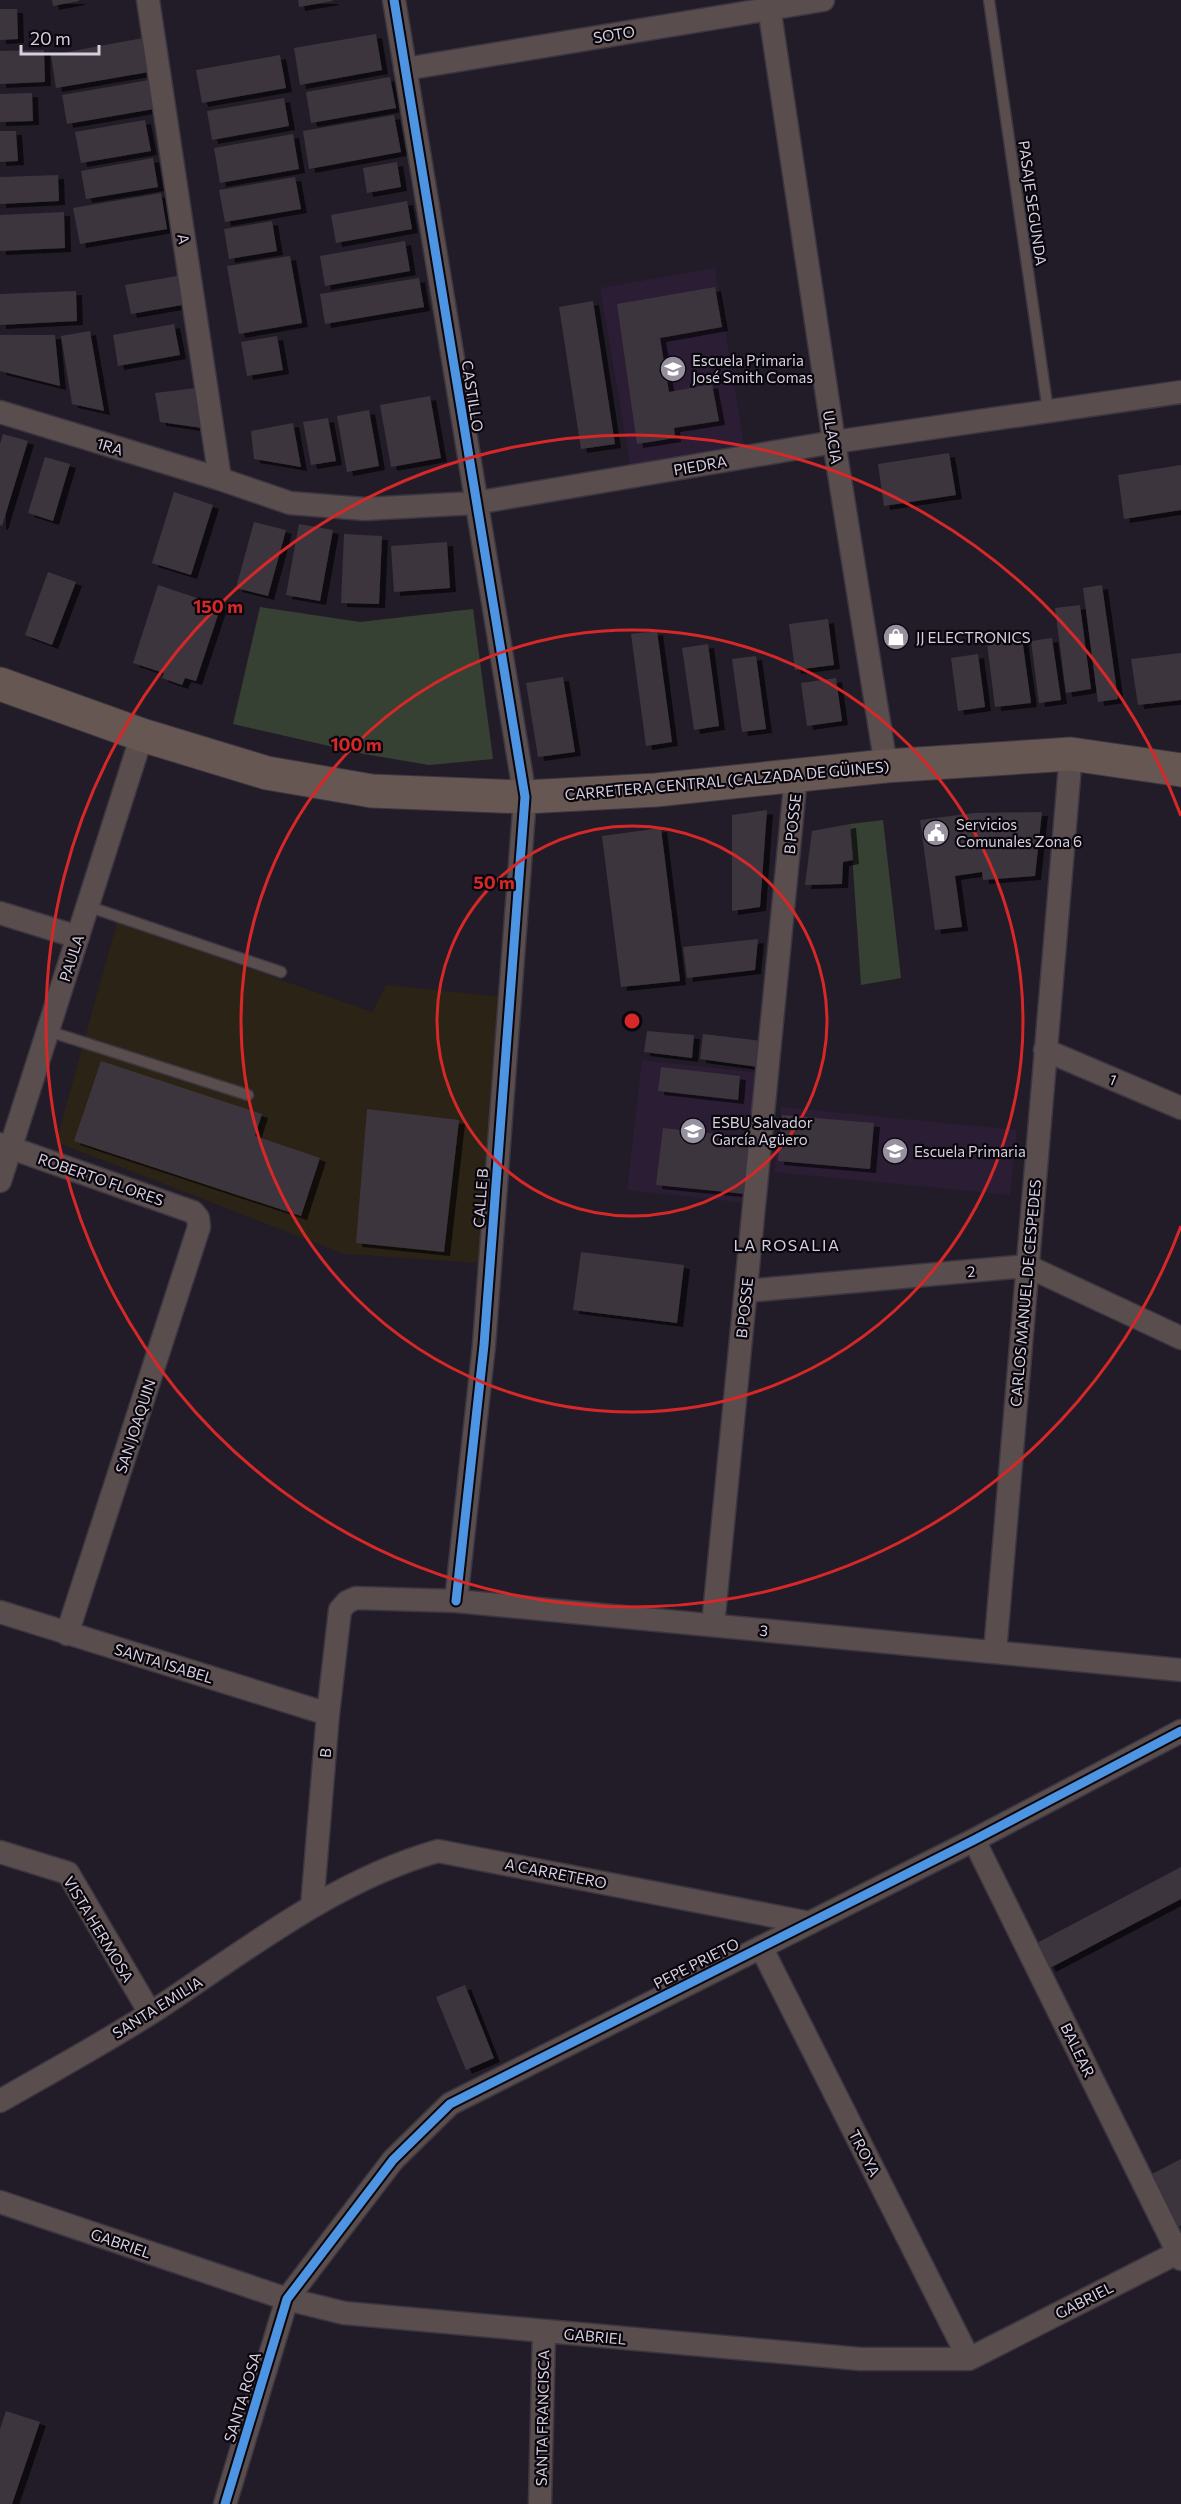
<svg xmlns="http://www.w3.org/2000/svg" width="1181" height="2504" font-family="Commissioner,sans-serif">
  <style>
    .industrial { fill: #2a2316 }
    .built { fill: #2a1d34 }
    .green { fill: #374133 }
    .building { fill: #3e343d; filter: url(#shadow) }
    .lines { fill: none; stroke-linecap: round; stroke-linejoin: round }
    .service-casing { stroke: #3b3640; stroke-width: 13 }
    .minor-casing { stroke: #3b3640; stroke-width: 25 }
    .primary-casing { stroke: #3b3640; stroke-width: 35 }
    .service { stroke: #594d4d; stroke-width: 10 }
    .minor { stroke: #594d4d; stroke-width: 22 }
    .primary { stroke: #665753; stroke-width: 33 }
    .cycleway-casing { stroke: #0a060e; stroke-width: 13 }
    .cycleway { stroke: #4d94e3; stroke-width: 9 }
    .ring { fill: none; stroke: #d62828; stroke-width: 3 }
    .labels { text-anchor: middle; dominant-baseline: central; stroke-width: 4.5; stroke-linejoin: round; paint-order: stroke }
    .street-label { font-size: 15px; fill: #d6cfdd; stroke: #0a060e }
    .poi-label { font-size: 15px; fill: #d6cfdd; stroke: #0a060e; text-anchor: start }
    .neighbourhood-label { font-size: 16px; letter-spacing: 1.5px; fill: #d6cfdd; stroke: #0a060e }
    .centre { fill: #d62828; stroke: #0a060e; stroke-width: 3 }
    .ring-label { font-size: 18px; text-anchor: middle; font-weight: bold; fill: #d62828; stroke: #0a060e; stroke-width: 4.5; stroke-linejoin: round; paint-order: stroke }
  </style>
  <defs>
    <filter id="shadow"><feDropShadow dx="6" dy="4" stdDeviation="0" flood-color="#0009"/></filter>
  </defs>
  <rect width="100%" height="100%" fill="#221c28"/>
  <path class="industrial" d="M117,922L372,1012L386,985L503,997L481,1263L344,1254L56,1142Z"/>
  <path class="built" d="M715,268L745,451L631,469L600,288Z
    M642,1060L760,1073L745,1203L627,1190Z
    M781,1107L1017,1130L1010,1195L774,1172Z"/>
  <path class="green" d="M260,607L360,622L473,609L493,759L429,765L364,754L233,724Z
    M883,820L901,978L861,985L850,824Z"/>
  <path class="building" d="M52,0H79V1L53,6Z
    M298,0H332L333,1L299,7Z
    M0,9H17L18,39L0,40Z
    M376,34L382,70L300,85L294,48Z
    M143,38L149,72L56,88L51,55Z
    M44,50L45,82L0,84V51Z
    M280,55L286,88L202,103L196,70Z
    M390,77L396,108L311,123L306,92Z
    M149,80L154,109L67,124L62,95Z
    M32,93L33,121L0,122V94Z
    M284,98L289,126L212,140L207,111Z
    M394,115L401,152L309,169L303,131Z
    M145,120L151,151L81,163L75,132Z
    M0,131H16L18,161L0,162Z
    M293,134L299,169L220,183L214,148Z
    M153,158L158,187L86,199L81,171Z
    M397,162L401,187L367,193L363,168Z
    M58,175L59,201L0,204V177Z
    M295,177L301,209L225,222L219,190Z
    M161,193L167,229L80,244L73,208Z
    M407,201L412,229L336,243L331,215Z
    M64,212L65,248L0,251V215Z
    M272,221L277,251L229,259L224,229Z
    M405,241L410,271L325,286L320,256Z
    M290,256L302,323L239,334L227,266Z
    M177,276L182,305L131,314L125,285Z
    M419,278L424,307L325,324L320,294Z
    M715,287L722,327L660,338L669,392L712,384L719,421L674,428L675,438L637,444L617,304Z
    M76,291L77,321L0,325V294Z
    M593,301L615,444L581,449L559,307Z
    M174,324L180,355L118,366L113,335Z
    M90,331L104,411L72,404L61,336Z
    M0,335H55L60,386L0,371Z
    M277,336L283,370L247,376L241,342Z
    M196,388L202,428L160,422L155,393Z
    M430,396L441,458L391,467L380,405Z
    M369,410L379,466L347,472L337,416Z
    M328,418L336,461L311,465L303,422Z
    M293,423L301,467L254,459L251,431Z
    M3,434L28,441L2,526L0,525V444Z
    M949,453L956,495L884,506L878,464Z
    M45,457L70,464L53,521L28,513Z
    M1181,465V510L1124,519L1118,475Z
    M174,492L213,505L191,575L152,563Z
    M254,522L286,530L268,596L236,588Z
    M299,524L333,530L320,601L286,595Z
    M344,534L382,536L379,604L341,603Z
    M447,542L450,588L394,592L391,546Z
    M48,572L76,582L52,645L25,635Z
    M158,585L221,606L196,681L185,678L182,685L162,678L164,673L133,663Z
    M1102,585L1118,699L1098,702L1083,588Z
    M1080,605L1091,689L1066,693L1055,608Z
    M828,619L834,665L795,670L789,624Z
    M657,631L672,742L646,746L631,634Z
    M1022,638L1031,703L995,707L987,643Z
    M1052,638L1061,700L1039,703L1031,641Z
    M708,644L719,726L694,730L682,648Z
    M1181,653V700L1138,705L1131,659Z
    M978,654L985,707L958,711L951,658Z
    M756,656L766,729L742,732L732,659Z
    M563,677L575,752L538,757L526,683Z
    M836,678L842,721L807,726L801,683Z
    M767,810L760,907L732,911V815Z
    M1042,812L1035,876L983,880L982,872L955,876L962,927L935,930L920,820L974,813Z
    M850,824L853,860L843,862L842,884L805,885L812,831Z
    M661,828L680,981L621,987L602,836Z
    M758,939L755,970L687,978L683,947Z
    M647,1031L694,1035L692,1058L644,1052Z
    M703,1034L762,1041L758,1067L700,1059Z
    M101,1061L262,1114L255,1136L320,1158L301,1216L74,1141Z
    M661,1067L740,1076L738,1100L658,1091Z
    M367,1109L459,1120L444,1252L356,1243Z
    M782,1115L874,1123L870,1169L778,1161Z
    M663,1128L752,1138L746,1194L656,1185Z
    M581,1252L684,1265L677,1323L573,1310Z
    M1181,1867V1899L1050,1968L1037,1943Z
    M465,1985L494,2058L466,2070L436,1997Z
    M1181,2159V2225L1178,2227L1152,2174Z
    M6,2411L40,2422L12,2504H0V2429Z"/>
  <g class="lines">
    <g class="service-casing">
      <path id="service" d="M989,0L1048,411
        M87,906L281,972
        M48,1031L248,1095"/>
    </g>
    <g class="minor-casing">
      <path id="minor" d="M148,0L220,479
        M394,0L525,797L484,1345L456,1601
        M768,0L834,442L886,766
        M405,69L823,0
        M0,412L220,479L290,503L365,509L475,503L834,442L1181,392
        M0,913L78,937
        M1045,1050L1181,1108
        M0,1144L193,1212L198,1218L199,1227L67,1634
        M0,1181L142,735
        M746,1291L1027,1266L1181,1338
        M0,1612L328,1714
        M713,1625L796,776
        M995,1652L1071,754
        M974,1840L1181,2259
        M0,1852L68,1873L150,2013
        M312,1907L328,1714L340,1610L347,1602L356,1598L456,1601L1181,1670
        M761,1947L969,2359
        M0,2101C52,2071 106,2042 157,2009C246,1950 335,1880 438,1851L810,1923
        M0,2202L287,2299L344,2313L860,2359H969L1181,2251
        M225,2504L287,2299L393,2160L450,2104L974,1840L1181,1731
        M540,2504L544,2331"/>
    </g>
    <g class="primary-casing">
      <path id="primary" d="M0,684L142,735L267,773L372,791L525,797L656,790L886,766L1071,754L1181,770"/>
    </g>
    <use href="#service" class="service"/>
    <use href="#minor" class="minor"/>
    <use href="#primary" class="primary"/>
    <g class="cycleway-casing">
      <path id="cycleway" d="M394,0L525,797L484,1345L456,1601
        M225,2504L287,2299L393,2160L450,2104L974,1840L1181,1731"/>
    </g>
    <use href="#cycleway" class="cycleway"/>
  </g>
  <g class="ring">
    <circle cx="632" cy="1021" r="195"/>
    <circle cx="632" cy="1021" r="391"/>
    <path d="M1181 1226A586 586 0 1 1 1181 816"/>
  </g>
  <defs>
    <g id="school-disc" transform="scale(1.35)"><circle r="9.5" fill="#97909e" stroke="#0a060e"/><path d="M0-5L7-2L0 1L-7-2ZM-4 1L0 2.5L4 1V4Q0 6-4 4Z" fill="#fff"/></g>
    <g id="shop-disc" transform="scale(1.35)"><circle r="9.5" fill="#97909e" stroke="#0a060e"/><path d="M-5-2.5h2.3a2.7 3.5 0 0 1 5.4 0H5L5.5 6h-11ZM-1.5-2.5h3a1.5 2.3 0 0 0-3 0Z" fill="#fff"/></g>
    <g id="civic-disc" transform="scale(1.35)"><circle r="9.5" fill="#97909e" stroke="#0a060e"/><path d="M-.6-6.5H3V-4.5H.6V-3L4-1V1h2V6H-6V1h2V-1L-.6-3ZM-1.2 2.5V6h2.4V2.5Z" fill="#fff"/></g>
  </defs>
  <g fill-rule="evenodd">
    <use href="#school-disc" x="673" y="369"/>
    <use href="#shop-disc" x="896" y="637"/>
    <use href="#civic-disc" x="936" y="833"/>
    <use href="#school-disc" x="693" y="1131"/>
    <use href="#school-disc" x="895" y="1151"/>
  </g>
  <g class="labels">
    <g class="street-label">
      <text transform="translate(614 34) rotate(-9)">SOTO</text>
      <text transform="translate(1033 203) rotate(82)">PASAJE SEGUNDA</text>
      <text transform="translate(184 239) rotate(81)">A</text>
      <text transform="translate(473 396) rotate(81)">CASTILLO</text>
      <text transform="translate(833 437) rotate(81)">ULACIA</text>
      <text transform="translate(110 446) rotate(17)">1RA</text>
      <text transform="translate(700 465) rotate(-10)">PIEDRA</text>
      <text transform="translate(727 780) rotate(-5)">CARRETERA CENTRAL (CALZADA DE GÜINES)</text>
      <text transform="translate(792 824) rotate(-84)">B POSSE</text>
      <text transform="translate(71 958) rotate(-72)">PAULA</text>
      <text transform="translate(1113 1079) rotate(23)">1</text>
      <text transform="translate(101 1179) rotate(19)">ROBERTO FLORES</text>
      <text transform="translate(480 1198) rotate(-86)">CALLE B</text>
      <text transform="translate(971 1271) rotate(-5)">2</text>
      <text transform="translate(1025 1293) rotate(-85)">CARLOS MANUEL DE CESPEDES</text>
      <text transform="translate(744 1308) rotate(-84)">B POSSE</text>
      <text transform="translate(135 1426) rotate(-72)">SAN JOAQUIN</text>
      <text transform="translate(764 1630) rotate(6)">3</text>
      <text transform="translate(164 1663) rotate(17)">SANTA ISABEL</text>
      <text transform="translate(325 1753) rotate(-85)">B</text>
      <text transform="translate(556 1873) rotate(11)">A CARRETERO</text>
      <text transform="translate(99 1929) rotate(59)">VISTA HERMOSA</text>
      <text transform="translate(696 1963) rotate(-27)">PEPE PRIETO</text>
      <text transform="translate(157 2007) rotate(-32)">SANTA EMILIA</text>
      <text transform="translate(1078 2050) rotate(64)">BALEAR</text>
      <text transform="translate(865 2153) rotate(63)">TROYA</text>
      <text transform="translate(121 2243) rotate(19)">GABRIEL</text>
      <text transform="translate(1084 2300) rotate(-27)">GABRIEL</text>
      <text transform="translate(595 2336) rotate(5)">GABRIEL</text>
      <text transform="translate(242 2397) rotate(-73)">SANTA ROSA</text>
      <text transform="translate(542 2418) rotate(-89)">SANTA FRANCISCA</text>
    </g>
    <g class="poi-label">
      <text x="692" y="360">Escuela Primaria<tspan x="692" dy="17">José Smith Comas</tspan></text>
      <text x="916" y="637">JJ ELECTRONICS</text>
      <text x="956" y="824">Servicios<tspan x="956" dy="17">Comunales Zona 6</tspan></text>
      <text x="712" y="1122">ESBU Salvador<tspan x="712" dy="17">García Agüero</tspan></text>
      <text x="914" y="1151">Escuela Primaria</text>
    </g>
    <g class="neighbourhood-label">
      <text x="787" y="1244">LA ROSALIA</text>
    </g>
  </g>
  <circle cx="632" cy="1021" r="9" class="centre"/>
  <g class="ring-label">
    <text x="218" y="613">150 m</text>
    <text x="356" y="751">100 m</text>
    <text x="494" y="889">50 m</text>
  </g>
  <path d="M21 45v9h78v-9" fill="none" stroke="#d6cfdd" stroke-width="3"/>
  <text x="30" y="45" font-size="18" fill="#d6cfdd" stroke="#0a060e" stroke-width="4.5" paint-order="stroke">20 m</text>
</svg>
